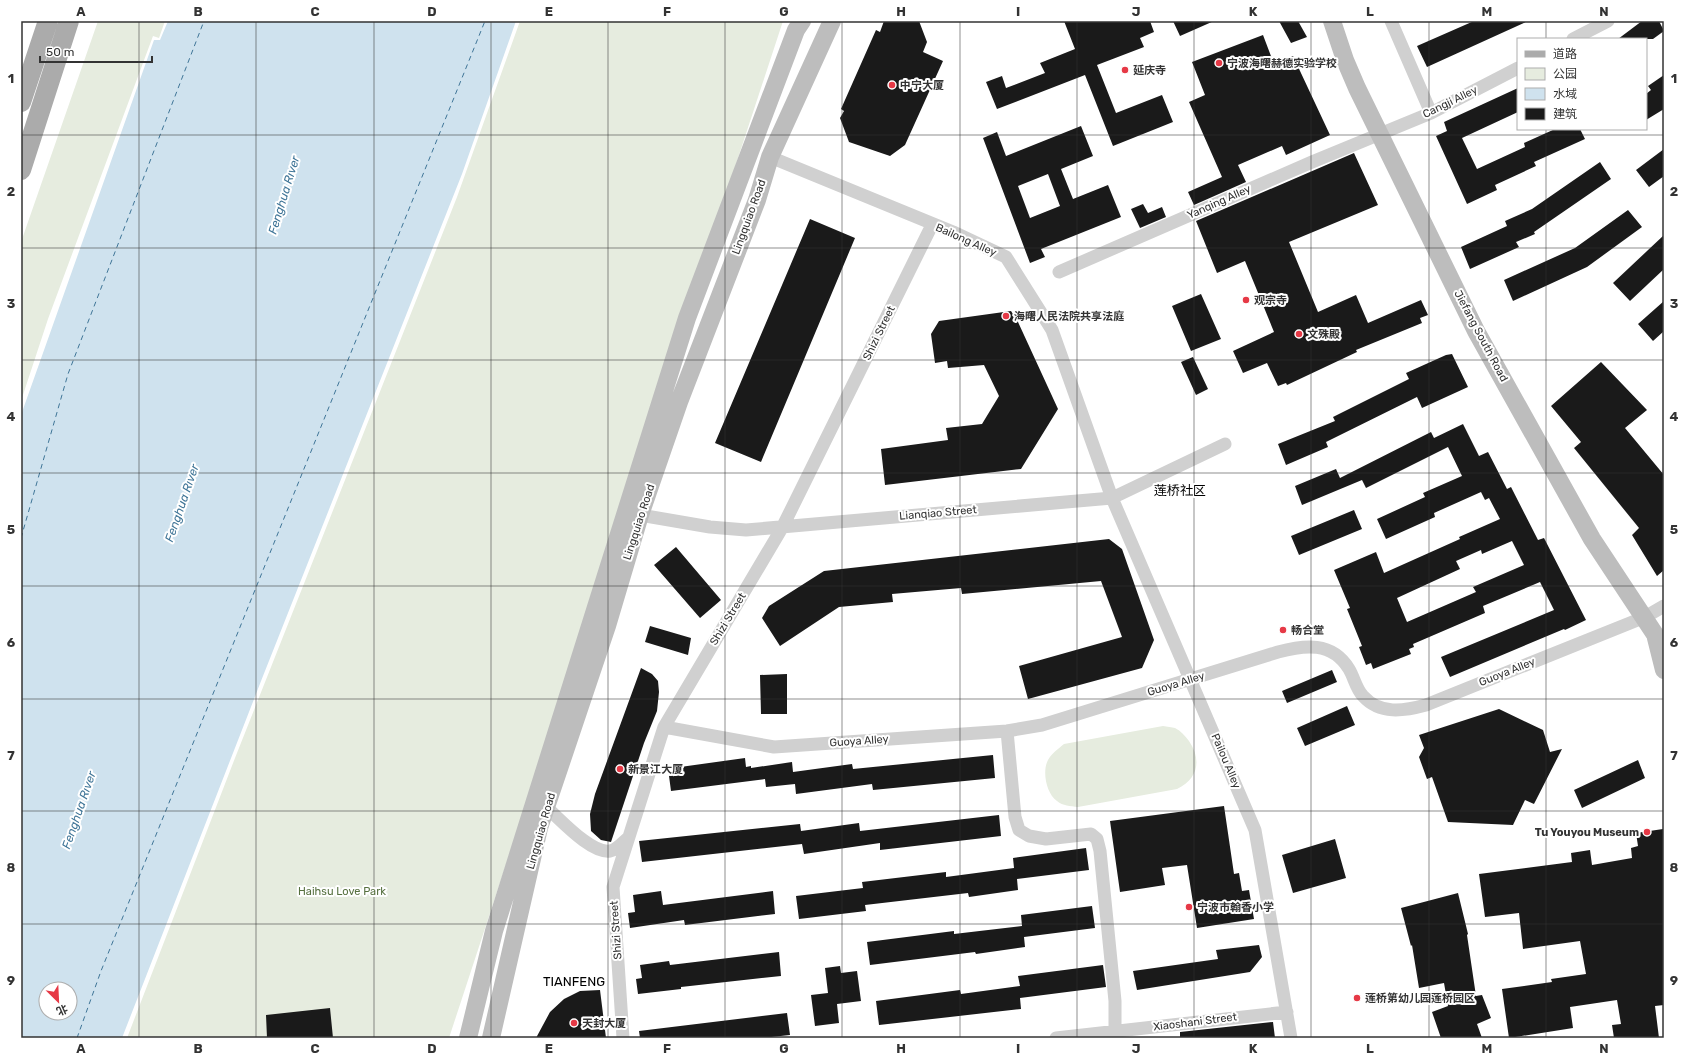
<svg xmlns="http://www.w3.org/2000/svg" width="1685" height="1059" font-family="Rubik,'Noto Sans SC',sans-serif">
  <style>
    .green { fill: #e6ecdf }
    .water { fill: #cfe2ee; fill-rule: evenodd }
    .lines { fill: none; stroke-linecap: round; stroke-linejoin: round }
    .ferry { stroke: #3f7597; stroke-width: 1; stroke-dasharray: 5 4; stroke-linecap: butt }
    .building { fill: #1a1a1a; fill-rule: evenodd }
    .minor { stroke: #d0d0d0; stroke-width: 13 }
    .secondary { stroke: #bdbdbd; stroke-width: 18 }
    .primary { stroke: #ababab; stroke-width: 20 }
    .grid { fill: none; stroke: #333; stroke-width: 1; stroke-opacity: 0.55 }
    .poi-dot { fill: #e63946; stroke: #fff; stroke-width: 1.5 }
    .labels { text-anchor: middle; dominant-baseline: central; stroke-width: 4; stroke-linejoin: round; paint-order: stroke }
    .poi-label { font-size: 11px; font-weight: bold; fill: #333; stroke: #fff; text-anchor: start }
    .street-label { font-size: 11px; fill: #333; stroke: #fff }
    .park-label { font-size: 11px; fill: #56703f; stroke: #fff }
    .water-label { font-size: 12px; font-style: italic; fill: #3f7597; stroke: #fff }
    .quarter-label { font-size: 13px; fill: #000; stroke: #fff }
    .neatline { fill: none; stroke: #333; stroke-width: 1.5 }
    .grid-label { font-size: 13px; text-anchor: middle; font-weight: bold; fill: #333 }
  </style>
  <rect width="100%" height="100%" fill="#fff"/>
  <path class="green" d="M98,21H165L159,38L153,36L48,319L21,401V242Z
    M520,21H783L449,1038H127L235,758L457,197Z
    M1163,726C1167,727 1172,727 1175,728C1181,731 1185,736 1189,741C1202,760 1198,779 1177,789L1078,807C1070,806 1063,806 1057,801C1046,793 1042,771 1048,760C1052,753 1058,749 1064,744Z"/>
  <path class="water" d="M168,21H516L462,174L263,676L122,1038H21V415L154,40H160ZM46,989H70V1013H46Z"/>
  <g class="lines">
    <path class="ferry" d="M21,538L68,374L204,21
      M77,1038L101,971L485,21"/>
  </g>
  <path class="building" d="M884,21H919L927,42L923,52L943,61L905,145L890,156L849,142L840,118L844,111L841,109L876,30L880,32Z
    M1064,21H1150L1154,32L1140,38L1144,47L1097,65L1116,113L1162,95L1173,122L1113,146L1085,75L997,109L986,82L1002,76L1006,88L1045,73L1040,63L1075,49Z
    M1173,21H1214L1180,36Z
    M1279,21H1298L1307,37L1291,43Z
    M1474,21H1528L1427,67L1417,46Z
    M1642,21H1659L1664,31L1653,39H1618Z
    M1263,35L1274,64L1293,56L1330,135L1286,155L1282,146L1238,165L1246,182L1194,205L1188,192L1222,177L1189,102L1205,95L1192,62Z
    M1664,75V109L1646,120V94L1651,90L1648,86Z
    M1518,88V112L1462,138L1477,169L1525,147L1524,143L1555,129H1580L1585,139L1534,162L1536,166L1495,185L1497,190L1467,204L1436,136L1447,131L1444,122Z
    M1081,126L1093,156L1061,169L1073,199L1108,185L1121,217L1041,249L1045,257L1030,263L983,138L997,132L1006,156ZM1048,174L1060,206L1030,218L1018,186Z
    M1664,149V176L1649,187L1636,170Z
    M1354,153L1378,205L1289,242L1318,312L1356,295L1368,323L1421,300L1428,315L1420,318L1422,323L1356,350L1357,352L1287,385L1286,383L1278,386L1267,363L1243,373L1233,351L1274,332L1245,261L1217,273L1196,221Z
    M1600,162L1611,179L1534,232L1535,234L1516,242L1519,247L1470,269L1461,247L1507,226L1505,221L1532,209Z
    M1143,204L1148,213L1162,207L1166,217L1140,228L1131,209Z
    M1628,210L1642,227L1587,267L1513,301L1504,280L1575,248Z
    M810,219L855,238L761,462L715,443Z
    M1664,235V269L1630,301L1613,283Z
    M1201,294L1221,339L1191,351L1172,306Z
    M1664,301V331L1653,341L1638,324Z
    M1011,311L1018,322L1058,409L1021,469L885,485L881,449L948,440L946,428L982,424L999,396L984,365L948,368L947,361L935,363L931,334L939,321Z
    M1452,354L1468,387L1422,408L1417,397L1326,442L1328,447L1286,465L1278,444L1335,421L1333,417L1409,379L1406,373L1446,355Z
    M1193,357L1208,389L1196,395L1181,362Z
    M1601,362L1647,410L1625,428L1664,475V570L1657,576L1632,535L1639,528L1574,448L1581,442L1551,406Z
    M1463,424L1479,456L1488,452L1507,489L1511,487L1538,540L1544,538L1586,620L1565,630L1564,629L1450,677L1441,657L1554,610L1540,582L1483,606L1485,613L1413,644L1414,647L1409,649L1411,654L1373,669L1371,663L1366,665L1359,647L1362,646L1347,609L1350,608L1334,570L1376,552L1384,573L1460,539L1459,537L1500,519L1489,498L1485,500L1481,492L1434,513L1435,517L1386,539L1377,519L1425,497L1423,493L1462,476L1448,447L1366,488L1362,480L1302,505L1295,486L1336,469L1340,478L1431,432L1434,438ZM1512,541L1524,565L1473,587L1476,592L1407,622L1397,598L1460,569L1456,561L1481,550L1482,554Z
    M1354,510L1362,529L1299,555L1291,536Z
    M1109,539L1122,549L1154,640L1142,668L1028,699L1019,666L1122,637L1101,581L962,594L961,588L892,594L893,602L839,607L780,646L762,618L769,606L824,571Z
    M676,547L721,600L700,618L654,565Z
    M650,626L691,638L688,655L645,642Z
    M641,668L652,674L658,681L659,692L657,711L644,743L611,842L601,840L591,831L590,814L595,794Z
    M1332,670L1337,682L1287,703L1282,691Z
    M787,674V714H761L760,675Z
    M1347,706L1355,725L1305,746L1297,728Z
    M1499,709L1543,730L1550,752L1562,749L1534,804L1525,800L1513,825L1448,822L1432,777L1427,779L1419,757L1424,748L1419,735Z
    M993,755L995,778L873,790L872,784L796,794L795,784L766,787L765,779L671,791L669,776L674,775L673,768L745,758L746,767L751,766V768L792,762L793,772L852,764L853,769Z
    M1638,760L1645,778L1582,808L1574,790Z
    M1224,806L1234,874L1239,873L1242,891L1249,890L1254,919L1197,928L1187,865L1162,868L1165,885L1120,892L1110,821Z
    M999,815L1001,836L880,850V843L804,854L802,844L642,862L639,841L800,824L801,831L859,823L860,831Z
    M1663,829L1664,837V1005L1655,1006L1659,1038H1614L1612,1025L1621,1024L1617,1000L1570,1007L1573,1028L1509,1038L1502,989L1552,982L1551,979L1586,974L1580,941L1523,949L1519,913L1485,917L1479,874L1572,862L1571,853L1590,850L1592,865L1632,858L1631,848L1638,846L1636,833Z
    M1335,839L1346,878L1293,893L1282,855Z
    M1086,848L1089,870L1017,879L1018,890L969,897L968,893L865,905L866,911L799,919L796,896L863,888L862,882L946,872V877L1014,868L1013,858Z
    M661,891L663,905L773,891L775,914L685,925L684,920L630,928L628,913L635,912L633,895Z
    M1458,893L1468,934L1467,935L1476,996L1482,995L1491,1018L1477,1024L1482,1038H1441L1432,1012L1448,1006L1444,983L1419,988L1412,945L1411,946L1401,908Z
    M1092,906L1095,928L1024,937L1025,947L976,954L975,952L870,965L867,942L954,931V934L1022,926L1021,915Z
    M1259,945L1262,957L1250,972L1137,990L1133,971L1218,959L1216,950Z
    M779,952L781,976L681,987V989L638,994L636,979L642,978L640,965L669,961L670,965Z
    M1103,965L1106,987L1020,998L1021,1009L879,1025L876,1001L960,990L961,994L1020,986L1018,976Z
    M840,966L841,973L857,971L861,1001L837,1004L839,1023L815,1026L811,995L828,993L825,968Z
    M600,990L606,1038H536L550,1012L564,999L580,991Z
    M330,1008L333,1038H267L266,1015Z
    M787,1013L790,1035L762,1038H640L639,1031Z
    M1273,1022L1275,1038H1180V1032Z"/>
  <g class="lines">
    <path class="minor" d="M1391,21L1431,113
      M1573,39L1608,21
      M770,157L953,232L1006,257L1052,330L1112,498L1255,830L1291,1038
      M1059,272L1312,162L1431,113L1518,68
      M640,515L710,527L746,530L1112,498L1225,444
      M664,727L774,747L1007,731L1042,725L1278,652C1304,645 1332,641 1349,669C1354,677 1356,689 1363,696C1380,715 1404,711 1426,705L1645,617L1664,606
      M1007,731L1015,817L1019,830L1029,836L1046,839L1091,834L1097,839L1100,851L1115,1001V1038
      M546,807C560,819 591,854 610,851C617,850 623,842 628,838
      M623,1038L613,887L664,727L782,528L932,225
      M1056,1038L1287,1012"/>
    <path class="secondary" d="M1332,21L1345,60L1357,88L1476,331L1592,539L1664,648
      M1656,638L1664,670
      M468,1038L494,931L687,318L796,30L802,21
      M491,1038L539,828L607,626L640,515L679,402L757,200L770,157L832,21"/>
    <path class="primary" d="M21,102L48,21
      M21,170L69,21"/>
  </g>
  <path class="grid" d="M139,21V1038M256,21V1038M374,21V1038M491,21V1038M608,21V1038M725,21V1038M842,21V1038M960,21V1038M1077,21V1038M1194,21V1038M1311,21V1038M1429,21V1038M1546,21V39M1546,129V1038M21,135H1664M21,248H1664M21,360H1664M21,473H1664M21,586H1664M21,699H1664M21,811H1664M21,924H1664"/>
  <g class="poi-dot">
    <circle cx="1219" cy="63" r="4"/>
    <circle cx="1125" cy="70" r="4"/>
    <circle cx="892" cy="85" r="4"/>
    <circle cx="1246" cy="300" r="4"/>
    <circle cx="1006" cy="316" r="4"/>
    <circle cx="1299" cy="334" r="4"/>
    <circle cx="1283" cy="630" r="4"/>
    <circle cx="620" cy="769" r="4"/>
    <circle cx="1647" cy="832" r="4"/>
    <circle cx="1189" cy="907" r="4"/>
    <circle cx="1357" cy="998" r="4"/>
    <circle cx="574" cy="1023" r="4"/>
  </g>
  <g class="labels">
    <g class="poi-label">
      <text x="1227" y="63">宁波海曙赫德实验学校</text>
      <text x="1133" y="70">延庆寺</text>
      <text x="900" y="85">中宁大厦</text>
      <text x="1254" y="300">观宗寺</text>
      <text x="1014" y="316">海曙人民法院共享法庭</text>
      <text x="1307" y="334">文殊殿</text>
      <text x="1291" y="630">畅合堂</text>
      <text x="628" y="769">新景江大厦</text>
      <text x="1639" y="832" text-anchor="end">Tu Youyou Museum</text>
      <text x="1197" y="907">宁波市翰香小学</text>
      <text x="1365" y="998">莲桥第幼儿园莲桥园区</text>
      <text x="582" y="1023">天封大厦</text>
    </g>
    <g class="street-label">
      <text transform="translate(1450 102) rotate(-26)">Cangji Alley</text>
      <text transform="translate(1219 202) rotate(-24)">Yanqing Alley</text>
      <text transform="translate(749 217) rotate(-70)">Lingquiao Road</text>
      <text transform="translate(966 240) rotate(24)">Bailong Alley</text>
      <text transform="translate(879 333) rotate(-64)">Shizi Street</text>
      <text transform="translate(1481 336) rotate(62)">Jiefang South Road</text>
      <text transform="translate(938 513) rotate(-5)">Lianqiao Street</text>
      <text transform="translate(639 522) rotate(-72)">Lingquiao Road</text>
      <text transform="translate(728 619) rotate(-59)">Shizi Street</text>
      <text transform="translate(1507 672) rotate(-22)">Guoya Alley</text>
      <text transform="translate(1176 684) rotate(-17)">Guoya Alley</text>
      <text transform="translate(859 741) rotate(-4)">Guoya Alley</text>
      <text transform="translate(1226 761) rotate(67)">Pailou Alley</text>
      <text transform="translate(541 831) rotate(-74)">Lingquiao Road</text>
      <text transform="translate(616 930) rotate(-94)">Shizi Street</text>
      <text transform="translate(1195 1022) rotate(-7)">Xiaoshani Street</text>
    </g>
    <g class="park-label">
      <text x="342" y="891">Haihsu Love Park</text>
    </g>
    <g class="water-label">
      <text transform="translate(284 195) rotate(-73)">Fenghua Rıver</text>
      <text transform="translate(182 503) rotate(-71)">Fenghua Rıver</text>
      <text transform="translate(79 810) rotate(-71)">Fenghua Rıver</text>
    </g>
    <g class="quarter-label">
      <text x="1180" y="490">莲桥社区</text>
      <text x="574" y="981">TIANFENG</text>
    </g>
  </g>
  <rect width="1685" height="1059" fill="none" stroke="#ffffff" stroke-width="44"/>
  <rect x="1517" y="38" width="130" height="92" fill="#ffffff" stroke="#adadad"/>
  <rect x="1525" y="51" width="20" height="6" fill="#ababab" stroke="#adadad"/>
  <text x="1553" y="58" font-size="12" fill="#333333">道路</text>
  <rect x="1525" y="68" width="20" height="12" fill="#e6ecdf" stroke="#adadad"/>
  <text x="1553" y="78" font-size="12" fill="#333333">公园</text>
  <rect x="1525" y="88" width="20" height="12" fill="#cfe2ee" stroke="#adadad"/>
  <text x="1553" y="98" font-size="12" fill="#333333">水域</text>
  <rect x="1525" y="108" width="20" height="12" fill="#1a1a1a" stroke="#adadad"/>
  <text x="1553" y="118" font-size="12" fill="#333333">建筑</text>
  <g transform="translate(58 1001) rotate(156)"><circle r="19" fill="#ffffff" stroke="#adadad"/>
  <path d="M0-3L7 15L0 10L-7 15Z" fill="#e63946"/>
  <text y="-6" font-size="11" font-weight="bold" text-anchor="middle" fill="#333333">北</text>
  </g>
  <path d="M40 56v6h112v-6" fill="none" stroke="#333333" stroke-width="2"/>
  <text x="46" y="56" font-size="12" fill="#333333" stroke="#ffffff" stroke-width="3" paint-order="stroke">50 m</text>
  <rect x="22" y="22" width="1641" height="1015" class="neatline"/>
  <g class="grid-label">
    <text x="81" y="16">A</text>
    <text x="198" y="16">B</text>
    <text x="315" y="16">C</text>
    <text x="432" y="16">D</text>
    <text x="549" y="16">E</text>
    <text x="667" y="16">F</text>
    <text x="784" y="16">G</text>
    <text x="901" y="16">H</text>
    <text x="1018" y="16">I</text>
    <text x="1136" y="16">J</text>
    <text x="1253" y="16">K</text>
    <text x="1370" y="16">L</text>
    <text x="1487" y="16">M</text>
    <text x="1604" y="16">N</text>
    <text x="11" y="83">1</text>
    <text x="1674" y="83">1</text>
    <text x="11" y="196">2</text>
    <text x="1674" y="196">2</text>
    <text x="11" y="308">3</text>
    <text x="1674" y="308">3</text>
    <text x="11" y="421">4</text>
    <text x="1674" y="421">4</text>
    <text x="11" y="534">5</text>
    <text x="1674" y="534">5</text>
    <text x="11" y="647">6</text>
    <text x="1674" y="647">6</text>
    <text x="11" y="760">7</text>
    <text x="1674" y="760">7</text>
    <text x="11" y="872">8</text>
    <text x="1674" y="872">8</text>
    <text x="11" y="985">9</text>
    <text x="1674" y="985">9</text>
    <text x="81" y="1053">A</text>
    <text x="198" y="1053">B</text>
    <text x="315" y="1053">C</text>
    <text x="432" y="1053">D</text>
    <text x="549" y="1053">E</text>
    <text x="667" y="1053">F</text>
    <text x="784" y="1053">G</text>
    <text x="901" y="1053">H</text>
    <text x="1018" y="1053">I</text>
    <text x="1136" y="1053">J</text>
    <text x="1253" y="1053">K</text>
    <text x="1370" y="1053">L</text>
    <text x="1487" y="1053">M</text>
    <text x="1604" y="1053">N</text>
  </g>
</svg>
